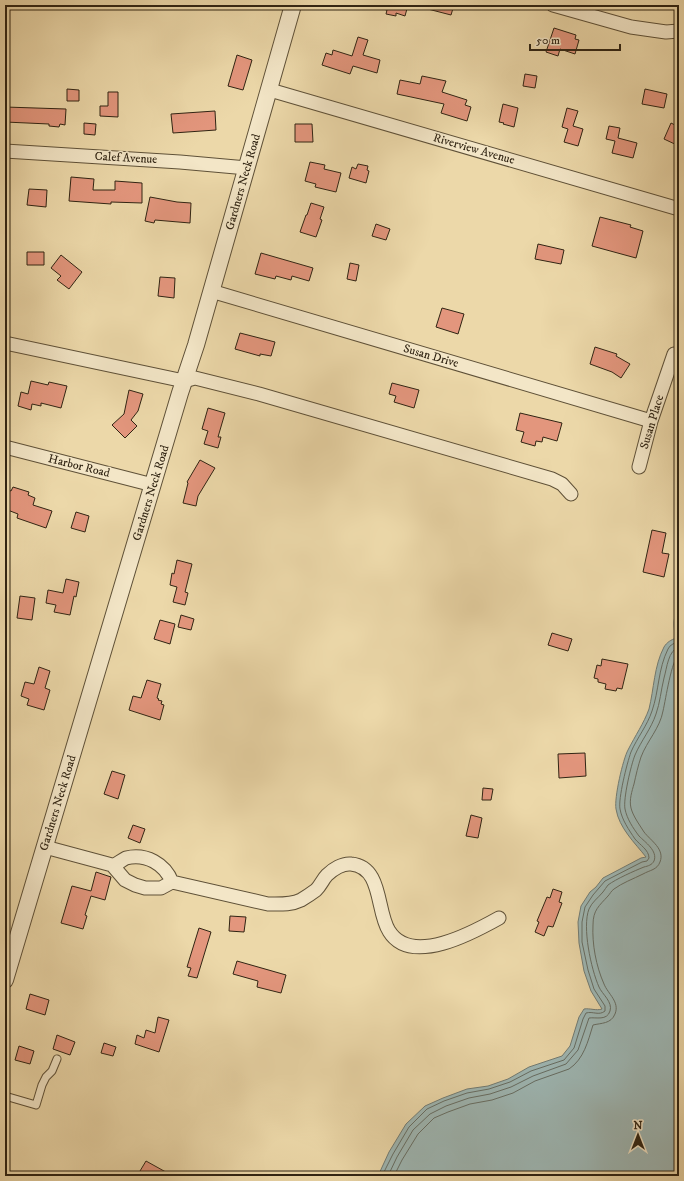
<svg xmlns="http://www.w3.org/2000/svg" width="684" height="1181" font-family="'IM FELL DW Pica',serif">
  <style>
    .water { fill: #9eb7b4; stroke: #727c74 }
    .lines { fill: none; stroke-linecap: round; stroke-linejoin: round }
    .shore { stroke: #676e64; stroke-width: 1 }
    .building { fill: #e3967d; stroke: #302413 }
    .service-casing { stroke: #5f5138; stroke-width: 9 }
    .minor-casing { stroke: #5f5138; stroke-width: 15 }
    .tertiary-casing { stroke: #5f5138; stroke-width: 18 }
    .service { stroke: #f3e6c7; stroke-width: 7 }
    .minor { stroke: #f3e6c7; stroke-width: 13 }
    .tertiary { stroke: #f3e6c7; stroke-width: 16 }
    .labels { text-anchor: middle; dominant-baseline: central; stroke-width: 3; stroke-linejoin: round; paint-order: stroke }
    .street-label { font-size: 12px; fill: #302413; stroke: #f3e6c7 }
  </style>
  <rect width="100%" height="100%" fill="#ecd8a9"/>
  <filter id="stains"><feTurbulence type="fractalNoise" baseFrequency=".005" numOctaves="4"/><feColorMatrix values="0 0 0 0 .2 0 0 0 0 .09 0 0 0 0 .02 0 0 0 .5 -.17"/></filter>
  <radialGradient id="worn" r=".72"><stop offset=".6" stop-color="#630" stop-opacity="0"/><stop offset="1" stop-color="#630" stop-opacity=".3"/></radialGradient>
  <path class="water" d="M679,605V1176H378L389,1152L406,1124L425,1106L443,1098L467,1089L488,1086L508,1079L529,1067L562,1056L570,1046L579,1017L584,1009C590,1008 596,1011 602,1009L591,991L584,971L579,943L578,922L581,906L590,892L596,887L603,878L641,858L646,857C635,843 619,828 616,809C614,798 623,759 628,750C635,736 644,723 649,709C654,689 654,666 664,647C667,642 671,640 676,638C673,626 673,617 679,605Z"/>
  <g class="lines">
    <path class="shore" d="M382,1176L393,1154L409,1127L427,1109L444,1101L467,1093L489,1089L510,1082L531,1071L564,1060L574,1048L583,1019L586,1013C593,1011 599,1016 605,1011V1006L594,989L588,970L582,942V922L585,907L593,895L605,881L642,862L647,861L649,858C649,850 640,845 635,839C629,830 622,820 620,809C618,799 627,763 631,752C637,738 647,726 652,711C659,691 658,669 668,649C670,644 675,644 679,640
      M388,1176L397,1157L413,1130L430,1114L446,1106L469,1098L490,1094L511,1087L533,1076L566,1064L578,1050L589,1018C596,1017 607,1021 610,1011C613,1002 602,994 599,987C591,969 582,927 589,909C592,902 598,898 603,892C605,890 606,887 608,885C616,879 634,871 644,867C648,866 652,865 654,861C658,851 645,842 639,836C633,828 627,819 625,809C623,799 631,765 635,755C641,741 651,729 656,714C660,703 661,690 664,678C667,668 668,650 679,647
      M394,1176L402,1160L418,1134L434,1118L448,1112L470,1104L492,1100L513,1093L535,1081L569,1069C584,1059 588,1041 593,1025C601,1023 611,1024 615,1014C620,1002 608,994 604,984C596,966 592,944 593,925C593,910 599,906 608,896C610,894 611,891 614,889C622,883 633,879 643,874C650,870 657,870 660,862C665,849 651,841 644,832C639,824 633,816 631,808C629,800 632,791 634,784C636,775 638,766 641,757C647,741 660,728 663,711C666,698 671,662 679,653"/>
  </g>
  <path class="building" d="M378,5H408L405,16L396,13V16L386,14L387,10L378,8Z
    M425,5H454L451,15L424,8Z
    M554,28L576,35L575,39L579,40L575,54L560,49L558,56L546,52Z
    M358,37L368,40L363,55L380,60L377,73L353,66L350,74L322,65L326,53L332,55L333,50L352,56Z
    M237,55L252,60L243,90L228,86Z
    M525,74L537,76L535,88L523,86Z
    M422,76L446,81L442,92L467,100L465,105L471,107L467,121L441,113L444,104L397,94L400,80L420,84Z
    M67,89L79,90V101H67Z
    M645,89L667,94L664,108L642,104Z
    M108,92H118V117L100,116V106H108Z
    M503,104L518,108L514,127L503,124L504,123L499,122Z
    M5,107L66,109L65,125L60,124L59,127L49,126V124L5,122Z
    M567,108L578,111L573,126L583,129L578,146L564,142L568,129L562,127Z
    M215,111L216,130L173,133L171,114Z
    M84,123L96,124L95,135L84,134Z
    M671,123L679,127V146L664,139Z
    M295,124H312L313,142H295Z
    M609,126L620,128L618,138L637,143L633,158L612,153L615,141L606,139Z
    M310,162L325,165L324,169L341,173L336,192L315,187L316,184L305,181Z
    M358,164L368,166L367,170L369,171L366,183L349,178L352,167L356,169Z
    M71,177L94,179L93,190H115V181L142,183V203L111,202V204L69,201Z
    M29,189L47,190L46,207L27,205Z
    M150,197L177,202L191,203L190,223L155,220L154,223L145,221Z
    M311,203L324,207L320,219L322,220L316,237L300,232L306,215H307Z
    M600,217L631,225L630,227L643,231L636,258L592,246Z
    M376,224L390,229L386,240L372,236Z
    M538,244L564,250L561,264L535,259Z
    M27,252H44V265H27Z
    M261,253L313,268L309,281L292,276L291,280L276,276L275,279L255,274Z
    M61,255L82,272L69,289L57,280L61,276L51,268Z
    M350,263L359,265L356,281L347,279Z
    M160,277L175,278L174,298L158,296Z
    M442,308L464,314L458,334L436,327Z
    M240,333L275,342L271,356L260,354V356L235,349Z
    M595,347L617,354L616,356L630,364L621,378L612,372L590,364Z
    M31,381L48,385L49,382L67,386L61,408L41,403V406L32,404L31,410L18,406L21,392L28,394Z
    M392,383L419,390L414,408L394,402L396,396L389,394Z
    M129,390L143,394L138,411L131,420L137,426L125,438L112,425L124,414Z
    M208,408L225,413L218,437H221L218,448L204,444L208,431L202,429Z
    M520,413L562,423L557,441L543,437L542,442L536,441L535,446L521,442L524,432L516,430Z
    M200,460L215,468L198,496L196,506L183,503L188,483L187,482Z
    M13,487L29,492L28,495L35,498L33,505L52,511L46,528L17,518L18,514L5,509V489L11,491Z
    M76,512L89,516L85,532L71,528Z
    M652,530L666,533L662,553L669,554L664,577L643,572Z
    M177,560L192,564L185,592L188,593L185,605L173,602L177,587L170,585L172,573L174,574Z
    M66,579L79,582L76,597L74,596L70,615L54,612L56,605L46,603L48,590L63,593Z
    M20,596L35,598L32,620L17,618Z
    M181,615L194,619L191,630L178,627Z
    M160,620L175,624L170,644L154,639Z
    M552,633L572,639L568,651L548,645Z
    M602,659L628,664L622,689L617,688L616,691L605,689L606,684L598,682V679L594,678L597,665L601,666Z
    M39,667L50,671L45,688L50,690L44,710L27,705L29,699L21,696L25,682L34,684Z
    M147,680L161,684L157,698L159,699L158,700L162,701L161,704L164,705L160,720L129,710L133,696L141,698Z
    M585,753L586,776L559,778L558,754Z
    M112,771L125,775L118,799L104,794Z
    M483,788L493,789L491,800H482Z
    M471,815L482,818L478,838L466,836Z
    M133,825L145,829L140,843L128,838Z
    M96,872L111,877L105,900L91,896L85,915L87,916L83,929L61,923L72,886L91,891Z
    M553,889L562,892L559,902L562,903L553,927L548,926L544,936L535,932L539,922L537,921L547,897L550,898Z
    M230,916L246,917L244,932L229,931Z
    M199,928L211,932L197,978L188,976L191,968L187,967Z
    M237,961L286,975L281,993L257,987L258,981L233,974Z
    M30,994L49,1000L45,1015L26,1009Z
    M158,1017L169,1020L159,1052L135,1044L137,1035L144,1038L146,1030L155,1033Z
    M57,1035L75,1042L70,1055L53,1049Z
    M104,1043L116,1047L113,1056L101,1053Z
    M19,1046L34,1051L30,1064L15,1060Z
    M146,1161L173,1176H137Z"/>
  <g class="lines">
    <g class="service-casing">
      <path id="service" d="M5,1096L36,1105L42,1085L46,1077L52,1071L57,1059"/>
    </g>
    <g class="minor-casing">
      <path id="minor" d="M553,5L631,27L666,32L679,31
        M270,90L679,209
        M5,151L180,162L247,168
        M211,291L651,421
        M5,343L184,381L195,378L259,394L552,479L562,484L571,494
        M5,447L153,485
        M639,467L651,421L674,354
        M45,847L112,865L113,866
        M172,882C165,864 146,853 126,858C122,860 117,864 113,866L125,880L135,885L145,888H161L172,882L268,904C279,904 291,905 301,900C306,897 312,893 316,890C321,885 323,879 327,875C333,869 343,863 351,864C383,867 376,911 389,931C411,967 474,932 499,918"/>
    </g>
    <g class="tertiary-casing">
      <path id="tertiary" d="M5,980L180,393L196,345L293,5"/>
    </g>
    <use href="#service" class="service"/>
    <use href="#minor" class="minor"/>
    <use href="#tertiary" class="tertiary"/>
  </g>
  <g class="labels">
    <g class="street-label">
      <text transform="translate(474 149) rotate(16)">Riverview Avenue</text>
      <text transform="translate(126 158) rotate(3)">Calef Avenue</text>
      <text transform="translate(243 182) rotate(-74)">Gardners Neck Road</text>
      <text transform="translate(431 356) rotate(16)">Susan Drive</text>
      <text transform="translate(652 422) rotate(-73)">Susan Place</text>
      <text transform="translate(79 466) rotate(14)">Harbor Road</text>
      <text transform="translate(151 493) rotate(-73)">Gardners Neck Road</text>
      <text transform="translate(58 803) rotate(-73)">Gardners Neck Road</text>
    </g>
  </g>
  <rect width="684" height="1181" fill="none" stroke="#ecd8a9" stroke-width="20"/>
  <rect x="6" y="6" width="672" height="1169" fill="none" stroke="#302413" stroke-width="2"/>
  <rect x="10" y="10" width="664" height="1161" fill="none" stroke="#302413"/>
  <g transform="translate(638 1135)" stroke="#f3e6c7" stroke-width="3" paint-order="stroke">
  <path d="M0-3L7 15L0 10L-7 15Z" fill="#302413"/>
  <text y="-6" font-size="11" font-weight="bold" text-anchor="middle" fill="#302413">N</text>
  </g>
  <path d="M530 44v6h90v-6" fill="none" stroke="#302413" stroke-width="2"/>
  <text x="536" y="44" font-size="12" fill="#302413" stroke="#f3e6c7" stroke-width="3" paint-order="stroke">50 m</text>
  <rect width="100%" height="100%" filter="url(#stains)"/>
  <rect width="100%" height="100%" fill="url(#worn)"/>
</svg>
